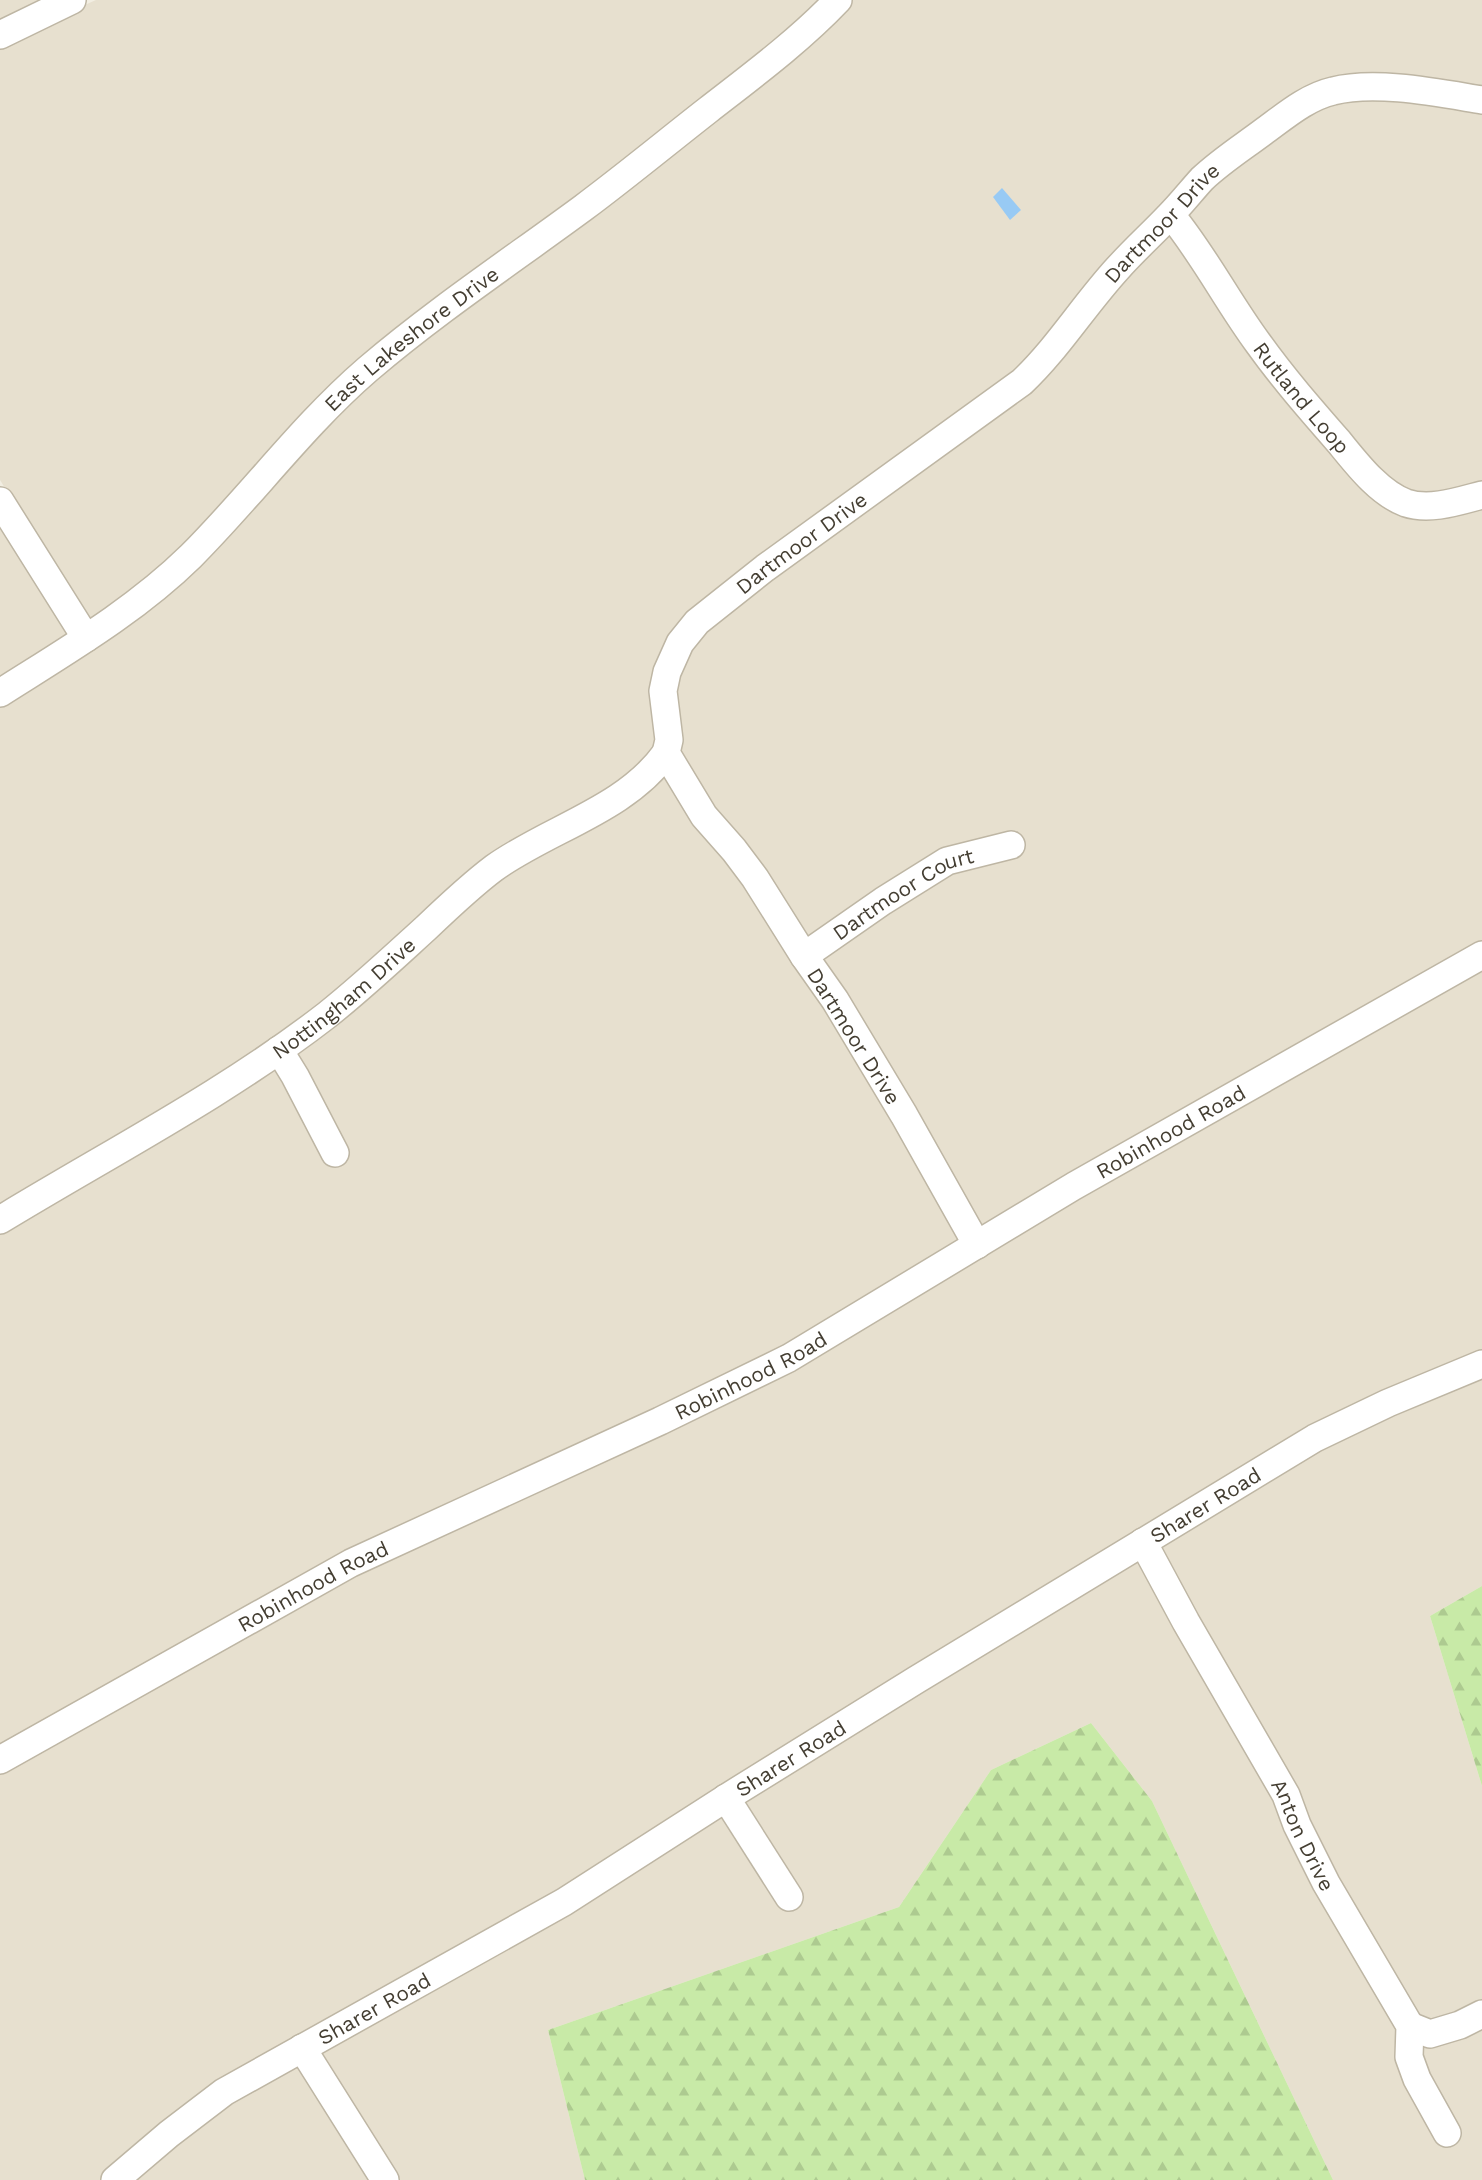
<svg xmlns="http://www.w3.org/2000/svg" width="1482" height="2180" font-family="'Work Sans',sans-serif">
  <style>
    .residential { fill: #e7e0cf }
    .forest { fill: url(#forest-firs) }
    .water { fill: #98caf4 }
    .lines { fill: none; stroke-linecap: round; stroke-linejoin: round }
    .minor-casing { stroke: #beb6a4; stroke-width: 30 }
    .minor { stroke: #fff; stroke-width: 27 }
    .labels { text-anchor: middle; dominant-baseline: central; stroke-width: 4.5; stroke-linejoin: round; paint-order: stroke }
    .street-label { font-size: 21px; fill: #443e32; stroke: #fff }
  </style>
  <defs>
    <pattern id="forest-firs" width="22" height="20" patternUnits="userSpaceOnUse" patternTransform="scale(1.5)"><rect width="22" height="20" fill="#c8eaa7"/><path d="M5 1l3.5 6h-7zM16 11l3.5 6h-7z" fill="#adca90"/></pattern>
  </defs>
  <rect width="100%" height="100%" fill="#f2eee2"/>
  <path class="residential" d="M0,0H47L0,24Z
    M96,0H824L814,11L580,198L183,549L90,624L0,480V45L51,20Z
    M851,0H1482V90L1312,88L1037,355L689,616L657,746L632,775L364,971L273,1042L0,1208V705L100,641L374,377L828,25Z
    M1387,98L1482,110V485L1419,496L1396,486L1362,453L1266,336L1184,214L1209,186L1293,122L1335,100Z
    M1169,230L1382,503L1482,505V944L982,1231L808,942L713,810L678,752L674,690L689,647L704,628L1081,327Z
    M0,522L72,636L0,682Z
    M663,771L725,856L826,1006L962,1242L784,1350L0,1749V1231L275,1064L329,1166L349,1157L305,1071L293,1052L498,877Z
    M1482,966V1353L162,2127L100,2180H0V1772L211,1652L1079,1194Z
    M1482,1374V1586L1430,1616L1482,1786V2003L1432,2024L1418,2018L1336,1878L1157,1544L1320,1447Z
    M1138,1556L1276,1800L1398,2027L1395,2031L1398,2032L1407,2085L1442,2146L1461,2135L1427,2074L1419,2041L1482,2025V2180H1333L1152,1801L1091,1723L991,1770L899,1907L548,2030L585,2180H400L316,2051L722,1812L785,1911L804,1899L740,1801Z
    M297,2062L374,2180H130L230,2100Z"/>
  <path class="forest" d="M1482,1586V1786L1430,1616Z
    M1091,1723L1152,1801L1333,2180H585L548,2030L899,1907L991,1770Z"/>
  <path class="water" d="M1002,188L1021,210L1010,220L993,197Z"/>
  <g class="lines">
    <g class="minor-casing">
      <g id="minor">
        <path d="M0,35L72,0"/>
        <path id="s1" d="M1171,215C1204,255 1227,301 1258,343C1283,378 1311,410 1339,442C1357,464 1379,493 1406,503C1430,511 1459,501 1482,495"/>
        <path d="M0,501L86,638"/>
        <path id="s2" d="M0,693C66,651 135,611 191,556C252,495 303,425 368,369C436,311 511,261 583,208C626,176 667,142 708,110C753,75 799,41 838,0"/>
        <path id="s3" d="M804,956L883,901L947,861L1011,845"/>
        <path d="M279,1050L295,1076L335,1153"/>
        <path id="s4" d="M0,1220C110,1153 225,1094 327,1015C361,988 393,958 426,928C448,907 470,886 494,868C550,828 625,810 666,753"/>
        <path id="s5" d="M977,1245L904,1115L835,1000L804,956L755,878L734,850L704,816L666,753L669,740L663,691L667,672L680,643L697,622L765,568L1022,382C1058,348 1084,305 1118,268C1134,250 1152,234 1169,216C1181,204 1191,191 1202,179C1221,161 1243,147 1263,132C1285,116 1307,97 1333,91C1376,80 1439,93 1482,100"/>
        <path id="s6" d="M1143,1542L1186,1622L1286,1795L1297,1825L1326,1883L1410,2026L1409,2057L1417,2079L1447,2133"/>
        <path id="s7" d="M0,1760L351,1563L660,1421L789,1358L1074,1186L1482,955"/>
        <path d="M726,1798L789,1897"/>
        <path d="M1410,2026L1430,2034L1460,2025L1482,2014"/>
        <path d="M302,2048L385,2180"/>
        <path id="s8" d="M115,2180L169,2134L224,2092L564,1902L726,1798L916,1680L1315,1438L1388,1403L1482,1364"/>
      </g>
    </g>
    <use href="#minor" class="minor"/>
  </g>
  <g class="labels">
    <g class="street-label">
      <text stroke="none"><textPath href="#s5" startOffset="1340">Dartmoor Drive</textPath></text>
      <text stroke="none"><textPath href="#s2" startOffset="546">East Lakeshore Drive</textPath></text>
      <text stroke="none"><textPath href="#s1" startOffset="225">Rutland Loop</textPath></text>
      <text stroke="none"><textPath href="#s5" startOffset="855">Dartmoor Drive</textPath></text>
      <text stroke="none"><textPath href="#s3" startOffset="118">Dartmoor Court</textPath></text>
      <text stroke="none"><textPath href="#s4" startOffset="410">Nottingham Drive</textPath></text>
      <text transform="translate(854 1036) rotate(58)">Dartmoor Drive</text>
      <text stroke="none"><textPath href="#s7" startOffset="1330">Robinhood Road</textPath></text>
      <text stroke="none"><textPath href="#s7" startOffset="844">Robinhood Road</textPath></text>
      <text stroke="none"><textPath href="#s8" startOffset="1284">Sharer Road</textPath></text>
      <text stroke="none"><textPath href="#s7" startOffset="358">Robinhood Road</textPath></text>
      <text stroke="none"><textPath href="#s8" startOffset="798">Sharer Road</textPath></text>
      <text stroke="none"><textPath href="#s6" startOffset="334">Anton Drive</textPath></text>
      <text stroke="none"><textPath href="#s8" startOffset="312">Sharer Road</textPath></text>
    </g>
  </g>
</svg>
